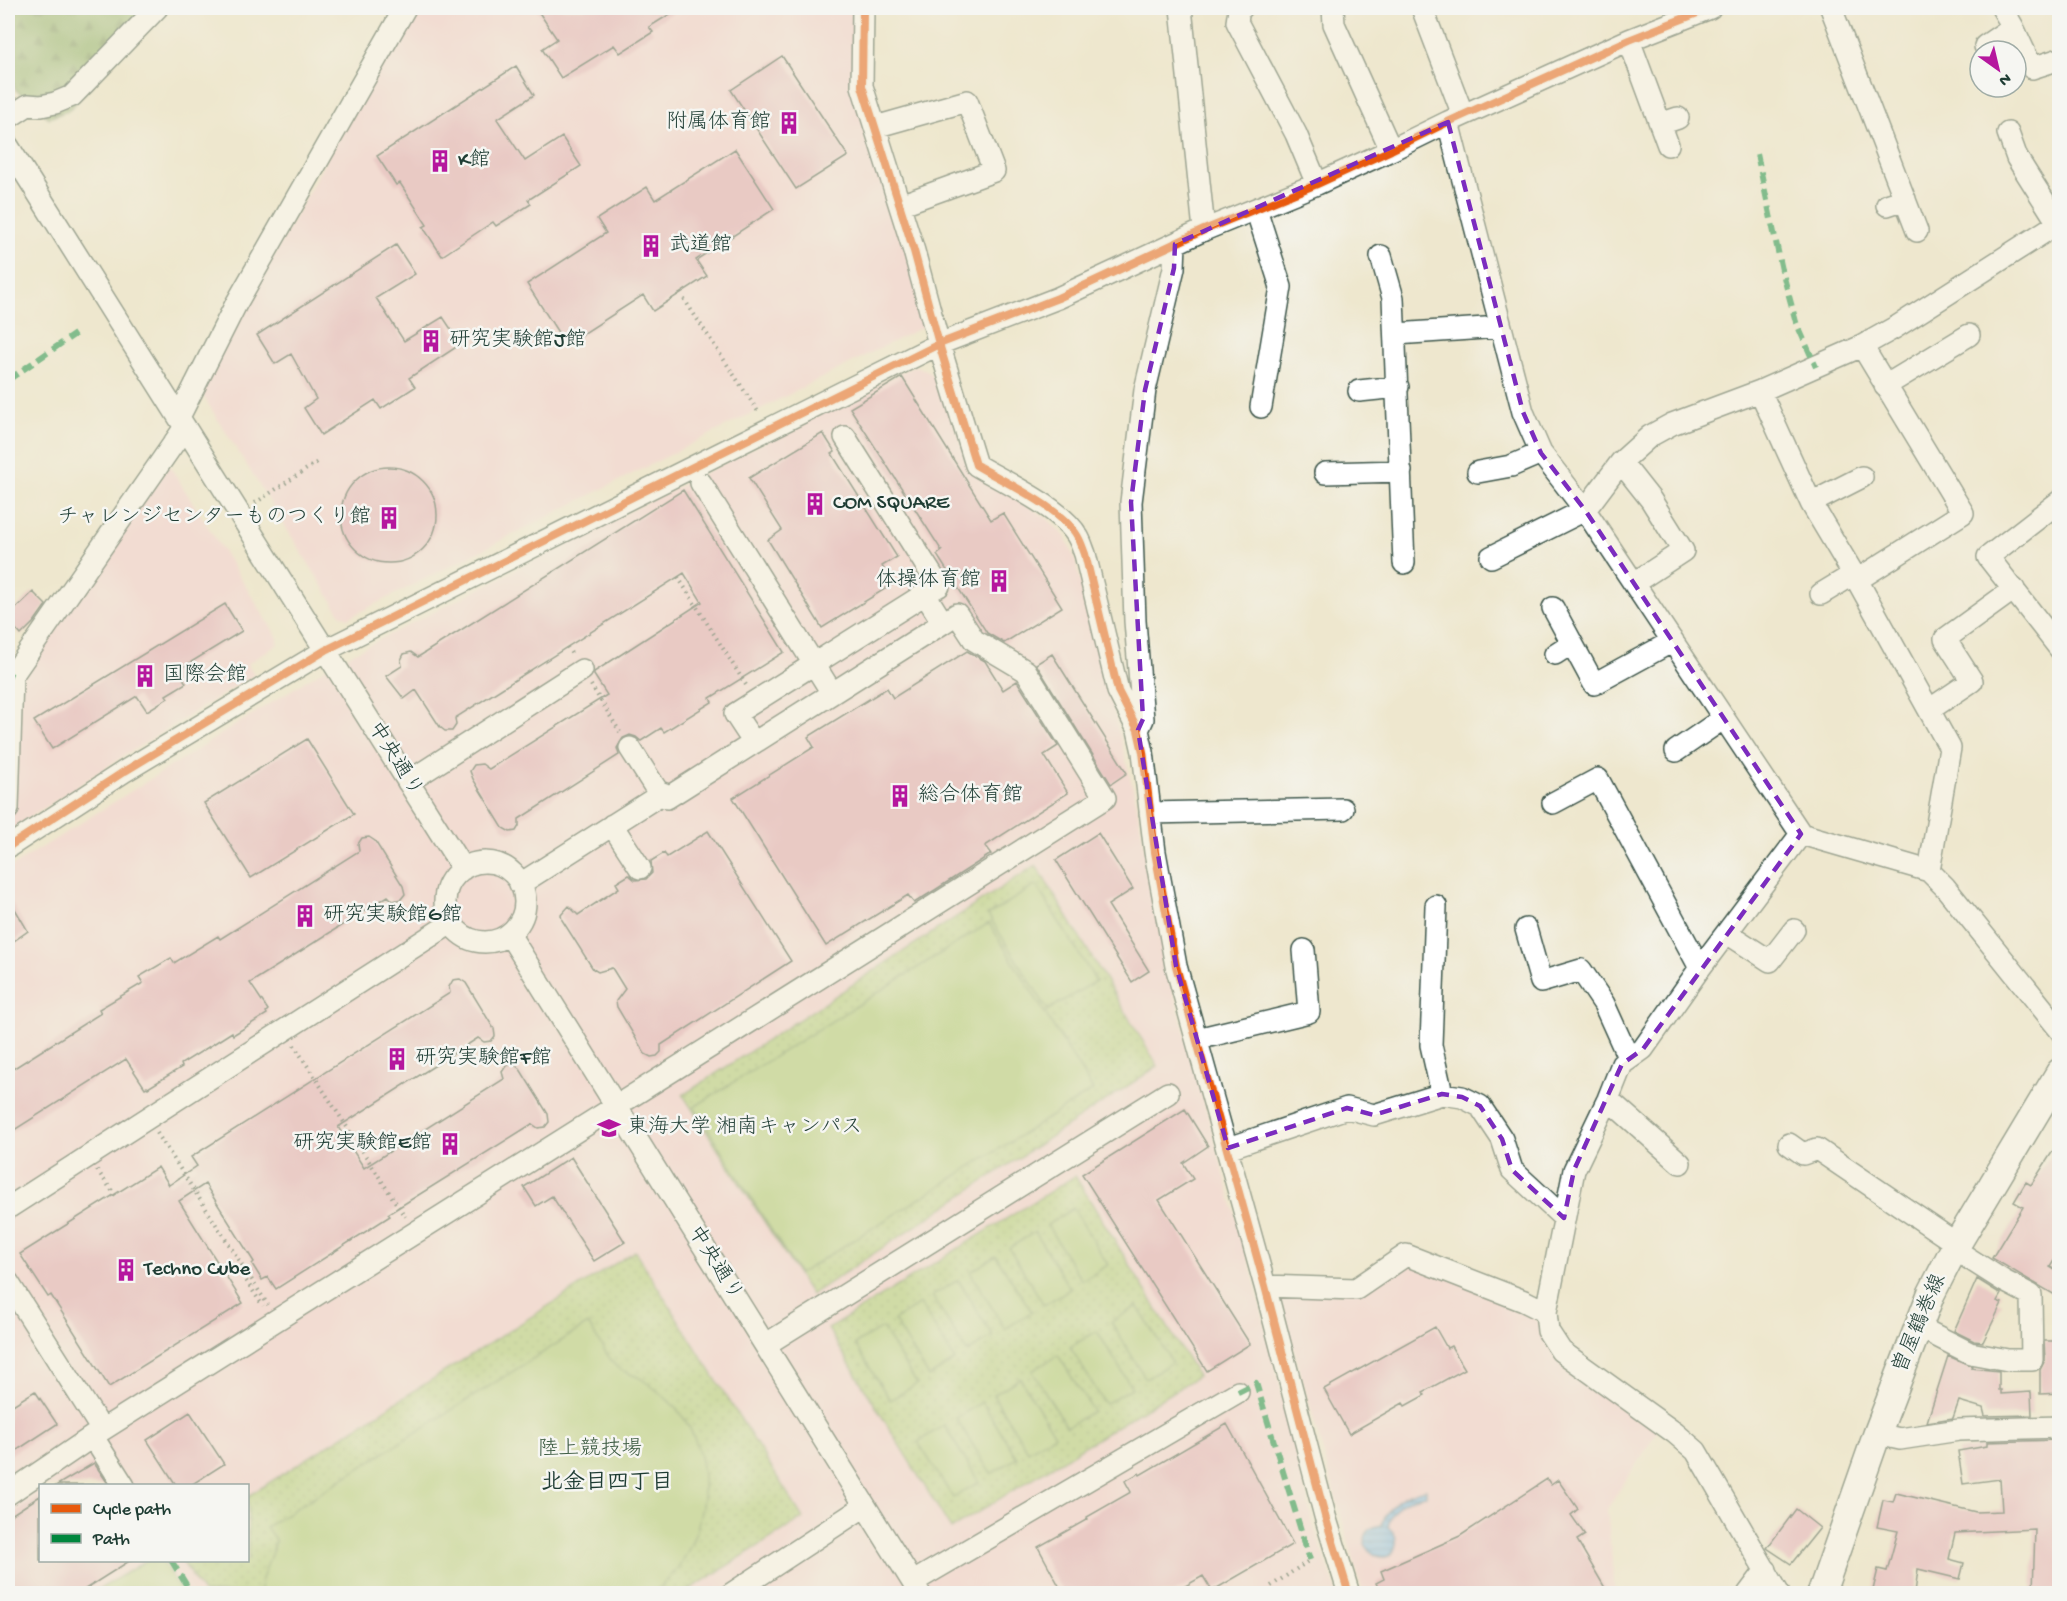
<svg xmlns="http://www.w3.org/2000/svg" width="2067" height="1601" font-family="'Gochi Hand','Klee One',sans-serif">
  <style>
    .built { fill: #f6cfd7; fill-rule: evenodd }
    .forest { fill: url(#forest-firs); stroke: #54764e; stroke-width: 1.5 }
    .park { fill: url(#park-dots); stroke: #658555; stroke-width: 1.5 }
    .pitch { fill: #abcd76; stroke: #658555; stroke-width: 1.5 }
    .water { fill: url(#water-rules); stroke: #4f7c92; stroke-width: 1.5 }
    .building { fill: #e3a6b9 }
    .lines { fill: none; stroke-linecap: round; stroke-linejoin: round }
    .minor-casing { stroke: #3e564b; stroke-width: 24 }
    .major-casing { stroke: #3e564b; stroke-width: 30 }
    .path { stroke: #3e564b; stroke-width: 4; stroke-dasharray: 1.5 4.5; stroke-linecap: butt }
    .minor { stroke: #fff; stroke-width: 21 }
    .major { stroke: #fff; stroke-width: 27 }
    .quiet { stroke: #00873e; stroke-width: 6; stroke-dasharray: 12 6; stroke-linecap: butt }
    .cycleway-casing { stroke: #f6f6f2; stroke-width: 11 }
    .cycleway { stroke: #e8590c; stroke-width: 8 }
    .marked { fill: none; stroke: #7b2cbf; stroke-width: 4.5; stroke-dasharray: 12 8; stroke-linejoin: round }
    .labels { text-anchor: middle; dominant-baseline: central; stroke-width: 5; stroke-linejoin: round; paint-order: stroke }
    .poi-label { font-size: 21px; fill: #1f3d34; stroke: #f6f6f2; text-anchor: start }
    .street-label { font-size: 21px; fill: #1f3d34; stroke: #f6f6f2 }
    .park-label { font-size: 21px; fill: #3b5a41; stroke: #f6f6f2 }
    .neighbourhood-label { font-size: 22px; font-weight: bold; fill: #1f3d34; stroke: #f6f6f2 }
  </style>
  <defs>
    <pattern id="forest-firs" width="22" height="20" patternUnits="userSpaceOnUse" patternTransform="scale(1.5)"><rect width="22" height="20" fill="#88b067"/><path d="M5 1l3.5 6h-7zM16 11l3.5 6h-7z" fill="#6f9056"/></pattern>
    <pattern id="park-dots" width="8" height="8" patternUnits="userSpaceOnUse" patternTransform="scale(1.5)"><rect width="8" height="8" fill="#abcd76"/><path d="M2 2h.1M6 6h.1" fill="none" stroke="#8ba862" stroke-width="1.8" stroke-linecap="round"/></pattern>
    <pattern id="water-rules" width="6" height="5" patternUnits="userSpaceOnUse" patternTransform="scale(1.5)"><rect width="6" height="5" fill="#7fbbf1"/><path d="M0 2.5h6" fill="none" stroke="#6799c4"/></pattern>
  </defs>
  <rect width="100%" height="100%" fill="#f6f6f2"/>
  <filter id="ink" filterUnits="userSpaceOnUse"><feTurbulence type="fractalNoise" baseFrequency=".0167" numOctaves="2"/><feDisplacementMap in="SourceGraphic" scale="12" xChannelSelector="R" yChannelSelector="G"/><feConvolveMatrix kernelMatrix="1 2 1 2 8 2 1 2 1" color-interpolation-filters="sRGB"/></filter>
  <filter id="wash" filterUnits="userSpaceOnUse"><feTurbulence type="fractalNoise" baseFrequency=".008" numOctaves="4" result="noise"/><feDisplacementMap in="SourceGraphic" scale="24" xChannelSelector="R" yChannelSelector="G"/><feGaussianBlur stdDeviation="1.35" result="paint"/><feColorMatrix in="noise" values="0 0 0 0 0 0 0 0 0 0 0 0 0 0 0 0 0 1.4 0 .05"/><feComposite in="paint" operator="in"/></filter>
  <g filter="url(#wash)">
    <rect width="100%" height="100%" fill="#eee7ce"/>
    <path class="built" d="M409,8H854L928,320L924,326L348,618L341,615L200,391Z
      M914,366L927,370L937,380L970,467L1048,519L1065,536L1075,559L1135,796L1167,969L1256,1288L1314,1527L1337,1593L8,1594V869L334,663ZM40,1486H248V1560H40Z
      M169,465L278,638L277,645L247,664L254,675L108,766L11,830L8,825V799L19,678Z
      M1399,1255L1523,1292L1538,1322L1660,1428L1607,1509L1615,1593H1366L1361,1586L1277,1289L1338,1294Z"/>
    <path class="forest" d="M18,8H151L158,13L69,110L49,118L16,90L8,72V22Z"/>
    <path class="park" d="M1036,865L1158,1066L811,1295L683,1095Z
      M1075,1176L1198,1376L951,1529L828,1329Z
      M635,1251L803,1518L684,1593H203L182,1561L248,1560V1496Z"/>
    <path class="pitch" d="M1036,885L1096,981L1048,1010L988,915Z
      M989,923L1093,1090L799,1274L694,1107Z
      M1073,1208L1108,1265L1082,1281L1047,1225Z
      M1035,1232L1070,1289L1044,1305L1009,1248Z
      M996,1256L1032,1312L1005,1329L970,1272Z
      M958,1280L993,1336L967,1352L932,1296Z
      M920,1304L955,1360L929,1377L894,1320Z
      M1137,1306L1172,1362L1146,1379L1111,1322Z
      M588,1324C595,1334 611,1364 619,1369C625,1373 633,1374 640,1378C652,1386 665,1397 675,1407C722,1459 708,1555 651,1594L261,1593V1582L276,1541L266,1527Z
      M882,1328L917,1384L890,1400L855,1344Z
      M1097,1331L1132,1388L1105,1404L1070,1347Z
      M1058,1355L1093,1411L1067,1427L1032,1371Z
      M1020,1378L1055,1435L1028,1451L993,1395Z
      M982,1402L1017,1458L991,1474L956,1418Z
      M944,1425L979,1482L953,1498L918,1442Z
      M147,1560L162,1561L183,1593H93Z"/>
    <path class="water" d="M1426,1489V1495C1408,1497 1390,1507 1388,1527C1393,1531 1397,1536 1396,1543C1391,1580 1337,1533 1382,1525C1388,1503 1404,1493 1426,1489Z"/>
    <g id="blocks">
      <path class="building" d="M536,8H680L649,27L653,32L620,53L614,45L561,78L542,49L557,39Z
        M782,56L848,156L796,189L731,90Z
        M516,66L534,95L497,119L525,161L562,137L581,166L528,200L531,204L496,226L493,222L442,256L423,227L427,225L400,183L396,185L377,156Z
        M735,149L774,209L696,260L707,276L653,311L643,295L566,345L527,284L606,233L597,219L647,187L655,200Z
        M396,245L415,274L376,298L404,341L443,317L461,344L409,378L415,387L381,409L375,400L321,435L304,408L316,399L291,354L275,364L257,335Z
        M902,377L991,520L1003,513L1062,607L1004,643L987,633L937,555L942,551L850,408Z
        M823,433L835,452L832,454L897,557L882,566L893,584L822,628L768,540L782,530L749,478Z
        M341 515a48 48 0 1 1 96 0a48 48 0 1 1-96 0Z
        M683,490L784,652L710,698L712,702L664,732L661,728L641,741L636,737L630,735L623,738L617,748L619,755L519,819V826L516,831L510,832L503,828L473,779L470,771L474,765L482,764L489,769L607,695L594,675V672L702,602L684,573L455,718L456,725L452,731H445L440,727L416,690L404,699L386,676L402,666L401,660L404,654L411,652L418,657Z
        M33,592L46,605L34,622L21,635L8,620V616Z
        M225,604L242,631L178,670L186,683L166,695L168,698L147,711L137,696L52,749L34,721Z
        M967,651L985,661L1003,690L1017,681L1058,746L1044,755L1068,793L985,846L991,854L935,890L914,903L908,895L826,946L733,798L814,747L808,737L887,688L893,698Z
        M1052,654L1127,773L1111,784L1036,664Z
        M307,739L354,814L251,878L204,803Z
        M708,831L791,961L661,1045V1052L657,1056L651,1057L645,1054L617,1007L616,1001L625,989L612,968L598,972L593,969L562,920L561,915L569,906L578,915L619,888L616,883L629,875L635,880L646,879L652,873L651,861L664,853L667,857Z
        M1098,833L1133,889L1108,905L1149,971L1132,982L1056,860Z
        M369,837L375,841L403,886L405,894L401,899L393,901L388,896L250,983L268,1010L266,1012L267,1014L233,1035L232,1032L210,1046L181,1064L182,1067L148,1088L147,1087L145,1088L126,1059L8,1134V1072L101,1013L99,1009L143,983L139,977L171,958L174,963L218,936L220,939L359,851L358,844L362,838Z
        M8,897L28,931L8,945Z
        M460,979L466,983L494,1029L495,1036L491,1041L484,1042L478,1038L338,1127L364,1168L504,1079L502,1072L506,1066L513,1064L520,1069L548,1114L549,1122L545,1127L538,1128L532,1124L388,1214L390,1216L276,1289L268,1277L262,1280L252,1264L254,1262L205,1184L179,1201L243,1303L109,1387L51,1295L48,1297L20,1254L158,1167L169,1185L197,1166L191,1157L450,993L449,987L453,980Z
        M1185,1109L1208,1146L1183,1163L1193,1179L1159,1200L1250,1344L1207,1371L1082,1174Z
        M2060,1140V1251L2050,1267L2060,1273V1298L1992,1258L2023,1207L2014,1202L2026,1182L2031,1185Z
        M571,1157L625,1242L594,1261L552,1196L536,1206L524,1187Z
        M1977,1279L2001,1294L1997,1301L2002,1303L1983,1342L1974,1341L1954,1331Z
        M1435,1327L1447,1348L1451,1346L1465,1369L1423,1392L1425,1395L1405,1406L1403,1403L1349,1434L1324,1389Z
        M2044,1341H2060V1393L2040,1394V1370L2045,1360Z
        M1948,1356L1972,1366L1971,1368L1999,1371V1390H2001V1394L2031,1392L2032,1415L1985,1416L1983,1408L1959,1401L1953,1418L1927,1422Z
        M35,1391L57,1424L8,1456V1408Z
        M190,1412L224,1464L191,1485H176L147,1440Z
        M1227,1424L1293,1544L1212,1591L1203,1576L1173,1593H1063L1038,1547L1088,1519L1087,1517L1131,1492L1125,1481L1139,1473L1140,1475Z
        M2058,1440L2060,1592L2033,1591L2035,1529L1955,1533L1949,1559L1964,1563L1960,1579L1918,1569L1915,1593H1888L1873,1590L1878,1569L1887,1571L1898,1531L1877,1527L1883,1500L1893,1502L1896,1493L1976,1512L2002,1511L2000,1479L1963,1484L1958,1451L1987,1446V1442Z
        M94,1463L109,1485H57Z
        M1547,1479L1551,1485L1558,1480L1578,1509L1571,1515L1585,1535L1577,1540L1608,1593H1381L1376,1583L1384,1579L1381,1571L1460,1536Z
        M40,1496V1560H131L79,1593H8V1517Z
        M1796,1509L1820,1528L1791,1564L1767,1548Z"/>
    </g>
  </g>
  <g filter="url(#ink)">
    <use href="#blocks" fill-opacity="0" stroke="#3e564b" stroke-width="1.5"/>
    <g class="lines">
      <g class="minor-casing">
        <path id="minor" d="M863,8L862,86L914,251L939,344L976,465C1006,483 1062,508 1078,537C1081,542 1083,549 1085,554L1118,691L1138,730L1143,752L1155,852L1176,966L1265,1286L1325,1516L1349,1594
          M1181,8L1204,230
          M1242,8L1239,9L1237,22L1296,134L1317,184
          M1333,8L1334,24L1391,150
          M1422,8L1463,115
          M1831,8L1917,231
          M2002,8L2013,27L2032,68L2060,59
          M1629,40L1668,145
          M1985,46L2013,27
          M8,118L28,105L41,106L55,103L72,96L157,8
          M1448,122L1523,412L1541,453L1585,510L1801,834L1929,871L1945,887L2060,1030
          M1660,124L1678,118
          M875,127L967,101L994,171L900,205
          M2008,133L2017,158L2058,223
          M8,146L463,869
          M1887,205L1905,199
          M1256,209L1281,287L1261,407
          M1381,256L1393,298L1404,563
          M1396,334L1500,327
          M1885,386L1969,335
          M1359,391L1398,387
          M1760,391L1811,503L1857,580L1950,748L1929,871
          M179,417L236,304L405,8
          M845,437L939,586L925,594
          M1621,462L1651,500L1683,551L1634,583
          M1478,472L1511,466L1541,453
          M1325,473L1401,471
          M701,483L814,664L735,714L754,743
          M2060,501L1988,557L2060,649
          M1811,503L1862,477
          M1491,557L1585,510L1621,462L1650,436L1672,424L1760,391L1862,346L1896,327L2060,222
          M1857,580L1963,513L1862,346
          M1821,594L1854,574
          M1553,608L1594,684L1673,641
          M1555,654L1572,643
          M1929,710L1972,681L1945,639L2014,589
          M1138,730L1143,719L1135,621L1131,502L1145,390L1174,268L1175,244
          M630,748L660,795
          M1676,751L1724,718
          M408,782L582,670
          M1553,803L1598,779L1700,968
          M8,809L12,676L185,427
          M1150,813L1343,809
          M612,825L640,868
          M8,847L125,771L326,650L939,344L1058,298L1204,230L1317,184L1391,150L1448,122L1629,40L1710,8
          M445 902a40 40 0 1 1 80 0a40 40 0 1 1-80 0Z
          M520,884L663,793L667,798L943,623L925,594L814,664L832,693
          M1436,906L1431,1045L1442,1094
          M1526,929L1541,982L1581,970L1604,1004L1628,1057
          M1727,933L1770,961L1794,930
          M509,934L920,1594
          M1197,1039L1309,1012L1304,950
          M1608,1099L1680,1163
          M1789,1144L1803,1154L1817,1149L1957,1244
          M1228,1148L1347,1108L1374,1115L1442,1094L1462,1097L1480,1106L1502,1139L1512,1170L1564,1218
          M8,1208L451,923
          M8,1282L102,1430L8,1494
          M1265,1286L1356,1289L1406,1255L1524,1301L1546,1312
          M1917,1326L1970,1353L2008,1360H2032L2031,1295L2004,1281L1954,1249
          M765,1345L1168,1093
          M102,1430L1105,798L1026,671L974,640L957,614L943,623
          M1877,1434L1900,1439L1959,1430L2060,1427
          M93,1437L124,1486
          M913,1582L1238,1392
          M731,1594L865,1506
          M1748,1594L1766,1570
          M1779,1594L1696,1451L1675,1433L1561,1351L1548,1331L1546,1312L1574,1170L1608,1099L1622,1064L1643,1049L1700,968L1801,834"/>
      </g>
      <g class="major-casing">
        <path id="major" d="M1821,1594L1877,1434L1931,1294L1954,1249L2060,1072"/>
      </g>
      <path class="path" d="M684,299L759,413
        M255,503L319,461
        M678,577L746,685
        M567,647L573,656
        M591,685L620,732
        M294,1045L405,1217
        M157,1133L268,1305
        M97,1170L118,1199
        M243,1267L239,1270L263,1306
        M1271,1586L1310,1560"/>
      <use href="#minor" class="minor"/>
      <use href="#major" class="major"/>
      <path class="quiet" d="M1757,154L1782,270L1796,322L1816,367
        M8,380L75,334
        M8,674L12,676
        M1238,1392L1256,1383L1310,1560
        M171,1560L192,1594"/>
      <g class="cycleway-casing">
        <path id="cycleway" d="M863,8L862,86L914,251L939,344L976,465C1006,483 1062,508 1078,537C1081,542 1083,549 1085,554L1118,691L1138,730L1143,752L1155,852L1176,966L1265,1286L1325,1516L1349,1594
          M8,847L125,771L326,650L939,344L1058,298L1204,230L1317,184L1391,150L1448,122L1629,40L1710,8"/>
      </g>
      <use href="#cycleway" class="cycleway"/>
    </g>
  </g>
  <path d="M0 0H2067V1601H0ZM1448,122L1523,412L1541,453L1585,510L1801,834L1643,1049L1622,1064L1574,1170L1564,1218L1512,1170L1502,1139L1480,1106L1462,1097L1442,1094L1374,1115L1347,1108L1228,1148L1176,966L1138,730L1143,719L1131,502L1145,390L1174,268L1175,244Z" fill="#eee7ce" fill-opacity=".55" fill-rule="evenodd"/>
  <path class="marked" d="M1448,122L1523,412L1541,453L1585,510L1801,834L1643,1049L1622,1064L1574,1170L1564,1218L1512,1170L1502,1139L1480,1106L1462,1097L1442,1094L1374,1115L1347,1108L1228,1148L1176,966L1138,730L1143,719L1131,502L1145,390L1174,268L1175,244Z"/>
  <defs>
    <g id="building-bare" transform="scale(1.8)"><path d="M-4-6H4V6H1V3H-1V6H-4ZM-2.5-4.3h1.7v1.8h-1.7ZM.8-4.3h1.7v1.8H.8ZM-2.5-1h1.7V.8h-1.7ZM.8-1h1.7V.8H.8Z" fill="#b5179e" stroke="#f6f6f2" stroke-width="2.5" paint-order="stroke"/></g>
    <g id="university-bare" transform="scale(1.8)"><path d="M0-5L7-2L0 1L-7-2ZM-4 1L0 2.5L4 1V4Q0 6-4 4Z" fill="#b5179e" stroke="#f6f6f2" stroke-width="2.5" paint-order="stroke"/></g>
  </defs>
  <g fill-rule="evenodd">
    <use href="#building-bare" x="789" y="123"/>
    <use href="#building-bare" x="440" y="161"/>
    <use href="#building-bare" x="651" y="246"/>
    <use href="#building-bare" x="431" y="341"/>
    <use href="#building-bare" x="815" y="504"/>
    <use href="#building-bare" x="389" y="518"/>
    <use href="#building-bare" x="999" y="581"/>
    <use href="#building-bare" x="145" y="676"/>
    <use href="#building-bare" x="900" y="796"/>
    <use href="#building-bare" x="305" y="916"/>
    <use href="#building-bare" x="397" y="1059"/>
    <use href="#university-bare" x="609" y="1128"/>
    <use href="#building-bare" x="450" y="1144"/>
    <use href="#building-bare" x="126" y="1270"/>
  </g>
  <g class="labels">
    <g class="poi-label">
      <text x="771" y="123" text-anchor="end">附属体育館</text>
      <text x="458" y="161">K館</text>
      <text x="669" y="246">武道館</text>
      <text x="449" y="341">研究実験館J館</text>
      <text x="833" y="504">COM SQUARE</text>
      <text x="371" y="518" text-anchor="end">チャレンジセンターものつくり館</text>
      <text x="981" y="581" text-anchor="end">体操体育館</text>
      <text x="163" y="676">国際会館</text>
      <text x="918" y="796">総合体育館</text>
      <text x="323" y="916">研究実験館G館</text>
      <text x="415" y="1059">研究実験館F館</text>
      <text x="627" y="1128">東海大学 湘南キャンパス</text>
      <text x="432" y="1144" text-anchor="end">研究実験館E館</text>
      <text x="144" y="1270">Techno Cube</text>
    </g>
    <g class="street-label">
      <text transform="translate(394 760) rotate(58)">中央通り</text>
      <text transform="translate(714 1264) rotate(58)">中央通り</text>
      <text transform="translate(1921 1324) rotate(-67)">曽屋鶴巻線</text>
    </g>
    <g class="park-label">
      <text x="590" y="1450">陸上競技場</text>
    </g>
    <g class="neighbourhood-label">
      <text x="607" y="1484">北金目四丁目</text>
    </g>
  </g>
  <rect width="2067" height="1601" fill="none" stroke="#f6f6f2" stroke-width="30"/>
  <rect x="39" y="1484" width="210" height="78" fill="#f6f6f2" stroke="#a0aca6" stroke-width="1.5"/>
  <rect x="51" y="1504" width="30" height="9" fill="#e8590c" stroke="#a0aca6" stroke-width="1.5"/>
  <text x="93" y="1514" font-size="18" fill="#1f3d34">Cycle path</text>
  <rect x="51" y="1534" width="30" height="9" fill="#00873e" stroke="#a0aca6" stroke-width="1.5"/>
  <text x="93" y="1544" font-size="18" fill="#1f3d34">Path</text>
  <g transform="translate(1998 69) rotate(146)"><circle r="28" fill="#f6f6f2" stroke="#a0aca6" stroke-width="1.5"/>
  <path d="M0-4.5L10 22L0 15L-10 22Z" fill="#b5179e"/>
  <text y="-9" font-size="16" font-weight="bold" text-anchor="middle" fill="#1f3d34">N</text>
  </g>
</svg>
